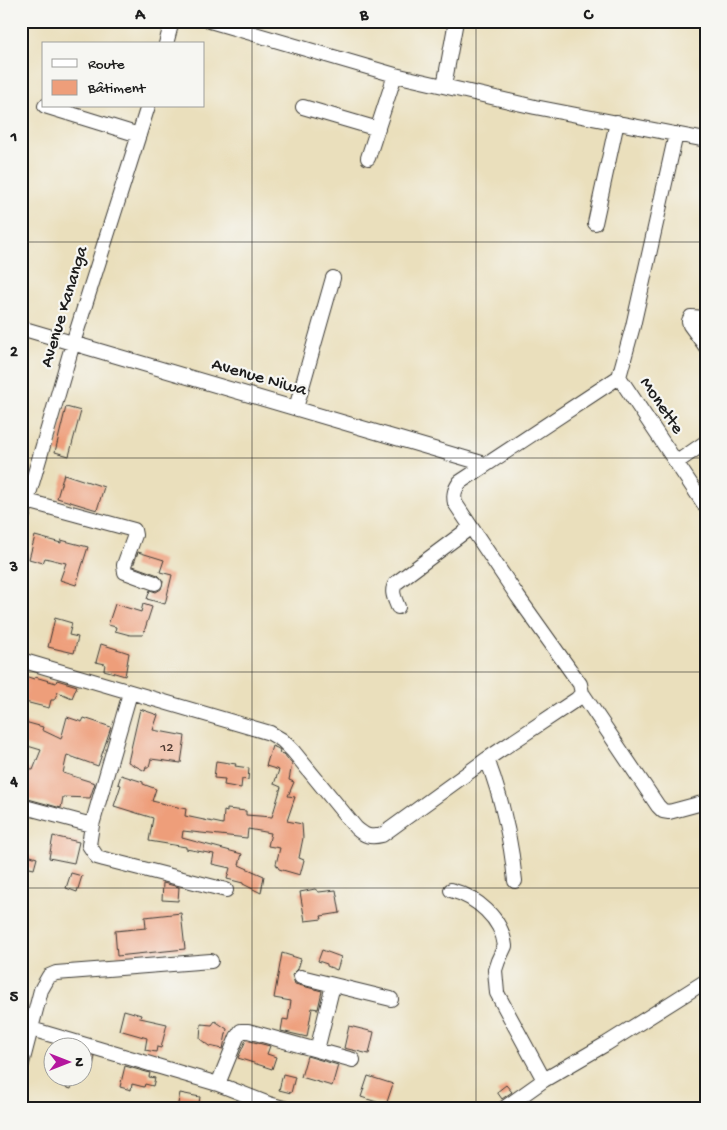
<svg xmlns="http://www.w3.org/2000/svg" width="727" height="1130" font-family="'Gochi Hand',sans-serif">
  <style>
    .building { fill: #ee9e7a }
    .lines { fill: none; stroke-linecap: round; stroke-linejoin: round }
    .minor-casing { stroke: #3b3934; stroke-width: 16 }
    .minor { stroke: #fff; stroke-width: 14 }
    .grid { fill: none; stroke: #1c1c1c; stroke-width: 1; stroke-opacity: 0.55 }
    .labels { text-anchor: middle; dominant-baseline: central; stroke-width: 4.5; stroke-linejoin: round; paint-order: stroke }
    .number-label { font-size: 15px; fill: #503c34 }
    .street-label { font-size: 18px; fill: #1c1c1c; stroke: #f6f6f2 }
    .neatline { fill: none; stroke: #1c1c1c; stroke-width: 2 }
    .grid-label { font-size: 16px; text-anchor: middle; font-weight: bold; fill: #1c1c1c }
  </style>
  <rect width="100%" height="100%" fill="#f6f6f2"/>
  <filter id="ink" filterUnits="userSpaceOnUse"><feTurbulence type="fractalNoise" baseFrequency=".02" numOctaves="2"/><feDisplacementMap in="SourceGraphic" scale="10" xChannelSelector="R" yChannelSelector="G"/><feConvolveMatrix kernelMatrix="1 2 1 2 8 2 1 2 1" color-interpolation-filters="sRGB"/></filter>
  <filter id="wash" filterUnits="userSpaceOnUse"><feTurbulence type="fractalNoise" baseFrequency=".0096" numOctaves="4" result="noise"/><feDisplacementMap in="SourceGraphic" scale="20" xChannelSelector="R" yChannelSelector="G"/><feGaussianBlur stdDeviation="1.12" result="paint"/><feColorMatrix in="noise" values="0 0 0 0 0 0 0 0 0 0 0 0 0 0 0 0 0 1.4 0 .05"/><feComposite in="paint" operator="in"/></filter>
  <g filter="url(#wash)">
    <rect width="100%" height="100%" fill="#eadfbc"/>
    <g id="blocks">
      <path class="building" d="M66,407L81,411L69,456L55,452Z
        M64,474L104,487L97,510L57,498Z
        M35,536L61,543V540L88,547L76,585L60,580L66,563L45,558L43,563L29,559Z
        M138,552L164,560L160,572L172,575L165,604L147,599L150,590L156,592L161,589L163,581L158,575L133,566Z
        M115,604L141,612L143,604L152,607L143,635H130L115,631L116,627L108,625Z
        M55,618L72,623L69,635L78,637L74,653L48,647Z
        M101,644L129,653L125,676L104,670L105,664L96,662Z
        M25,676L34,679L35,677L56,683L57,680L77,686L72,698L58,692L54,700H51L49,708L21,701V690Z
        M140,709L158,715L153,730L185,736L181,763L151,759L149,767H146L145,771L128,762Z
        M67,717L82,722L84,718L111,727L98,766L67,755L63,773L95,783L90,798L63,797L61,808L21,797V768L33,770L41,750L21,744V721L43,727L42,730L61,739Z
        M272,746L277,748L280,750L279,753L284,754L292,764L289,780L294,782L288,796L295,797L287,821L302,824L303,838L299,858L304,860L300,875L279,869L276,864L280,848L268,846L271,833L248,829L247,838L183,831L182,838L242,854L239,865L264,876L261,893L243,884V883L227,879L230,868L212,864L214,854L186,849V847L149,841L153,818L114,806L121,785L118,784L121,775L143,782V784L156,789L152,801L186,809L185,816L223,824L224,811L227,812V809L246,811V815L272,817L281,787L274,784L279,770L266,766Z
        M216,761L236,764L235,766L249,768L248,780L242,779L241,788L224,785L225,779L214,778Z
        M21,815L28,817L24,830H21Z
        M53,836L79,842L74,863L49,858Z
        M21,853L37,858L34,869L21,866Z
        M71,873L82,876L77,892L66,888Z
        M163,883L179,887L178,901L162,900Z
        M315,889L319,892L336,890L340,913L321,916L322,919L305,921L300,892Z
        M181,913L185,949L117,956L115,931L146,928L145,917Z
        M322,950L341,957L337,970L327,966V964L318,961Z
        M282,953L301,959L298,969L292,975L295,984L322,991L318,1009L312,1008L307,1037L281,1031L283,1019L288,1020L291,1001L274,998Z
        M124,1010L141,1015L140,1018L167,1024L161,1048L157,1047L156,1052L145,1050L147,1038L119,1030Z
        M215,1021L227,1029L223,1049L209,1046L200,1039L201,1024L212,1025Z
        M349,1026L374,1032L369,1054L344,1048Z
        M246,1040L270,1046L267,1054L276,1057L272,1069L238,1058Z
        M82,1053L95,1057L92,1070L82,1067Z
        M307,1056L338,1065L332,1086L301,1077Z
        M125,1066L150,1073L149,1077L155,1078L153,1086L145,1084L144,1087L132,1084L131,1090L120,1087Z
        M283,1074L295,1077L291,1093L279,1090Z
        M368,1076L393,1084L386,1105L361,1097Z
        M60,1078H74L71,1089L61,1086Z
        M506,1085L512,1092L502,1099L497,1092Z
        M180,1093L200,1097L198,1109H177Z"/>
    </g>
  </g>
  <g filter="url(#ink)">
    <use href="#blocks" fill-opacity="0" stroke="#3b3934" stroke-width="1"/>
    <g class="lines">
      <g class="minor-casing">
        <path id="minor" d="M210,21L395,75L535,107L706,140
          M166,44L172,21
          M444,86L456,21
          M45,106L139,135
          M303,107L378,129
          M676,134L633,326L619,377L460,482C455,489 453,494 455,503L518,597L580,684L582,693L658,806L663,811L669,812L706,802
          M368,158L395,75
          M595,223L617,122
          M706,318L691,317L689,321L690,325L706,347
          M21,328L485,464
          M619,377L706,507
          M296,408L333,278
          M677,462L706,442
          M27,501L134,530L135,535L124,565L125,572L155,583
          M21,521L73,343L148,106
          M398,607C395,599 390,591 396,583L471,527
          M21,660L270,733L282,740L293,751L356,828C365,836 370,838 382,835L487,759L577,699L582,693
          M130,693L92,825L89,845L97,857L104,859L226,890
          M487,759C502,799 511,839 515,881
          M21,806L92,825
          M451,890C476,897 502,918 505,946L498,961L495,970L497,993L544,1080
          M301,977L391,999
          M21,1026L218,1084L269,1104L287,1109
          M317,1050L333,985
          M21,1067L41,990L49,976L56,973L211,961
          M218,1084L237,1037L241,1031H248L353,1060
          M503,1109L544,1080L606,1044L706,981"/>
      </g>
      <use href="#minor" class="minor"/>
    </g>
  </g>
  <path class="grid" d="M252,21V1109M476,21V1109M21,242H706M21,458H706M21,672H706M21,888H706"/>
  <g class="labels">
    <g class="number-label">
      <text x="167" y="748">12</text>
    </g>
    <g class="street-label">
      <text transform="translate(65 307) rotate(-73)">Avenue Kananga</text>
      <text transform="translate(259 378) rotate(16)">Avenue Niwa</text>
      <text transform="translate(661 406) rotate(56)">Monette</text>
    </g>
  </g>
  <rect width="727" height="1130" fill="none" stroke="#f6f6f2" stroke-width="55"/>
  <rect x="42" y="42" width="162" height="65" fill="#f6f6f2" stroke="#9f9f9c"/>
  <rect x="52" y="59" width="25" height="8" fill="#ffffff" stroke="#9f9f9c"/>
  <text x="88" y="68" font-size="15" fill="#1c1c1c">Route</text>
  <rect x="52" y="80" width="25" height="15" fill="#ee9e7a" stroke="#9f9f9c"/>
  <text x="88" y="92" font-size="15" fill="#1c1c1c">Bâtiment</text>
  <g transform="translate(68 1062) rotate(90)"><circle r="24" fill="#f6f6f2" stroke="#9f9f9c"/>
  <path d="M0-4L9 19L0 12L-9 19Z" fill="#b5179e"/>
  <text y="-8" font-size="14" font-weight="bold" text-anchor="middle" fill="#1c1c1c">N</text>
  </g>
  <rect x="28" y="28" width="672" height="1074" class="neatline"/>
  <g class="grid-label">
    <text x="140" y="19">A</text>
    <text x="364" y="19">B</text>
    <text x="588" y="19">C</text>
    <text x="14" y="141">1</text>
    <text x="14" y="356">2</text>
    <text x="14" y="571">3</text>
    <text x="14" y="786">4</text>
    <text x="14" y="1001">5</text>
  </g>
</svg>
